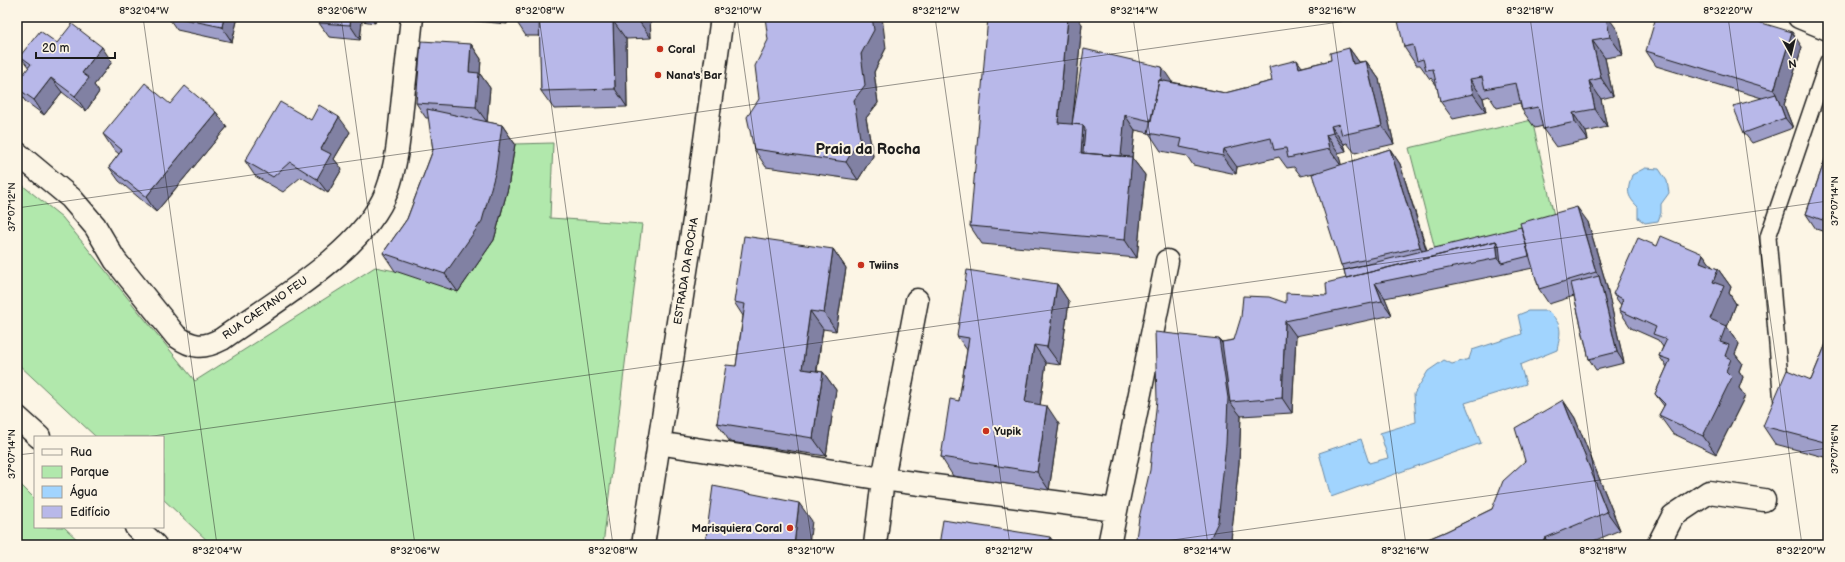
<svg xmlns="http://www.w3.org/2000/svg" width="1845" height="562" font-family="'Balsamiq Sans',sans-serif">
  <style>
    .green { fill: #b1e8ac; stroke: #668264 }
    .water { fill: #a1d4fe; stroke: #6c8aa4 }
    .lines { fill: none; stroke-linecap: round; stroke-linejoin: round }
    .service-casing { stroke: #1c1c1c; stroke-width: 18 }
    .minor-casing { stroke: #1c1c1c; stroke-width: 25 }
    .tertiary-casing { stroke: #1c1c1c; stroke-width: 25 }
    .service { stroke: #fcf5e5; stroke-width: 15 }
    .minor { stroke: #fcf5e5; stroke-width: 22 }
    .tertiary { stroke: #fcf5e5; stroke-width: 22 }
    .wall { fill: #9e9ec8; stroke: #1c1c1c }
    .shaded-wall { fill: #8181a3; stroke: #1c1c1c }
    .building { fill: #b8b8e9; stroke: #1c1c1c }
    .ticks { fill: none; stroke: #1c1c1c; stroke-width: 1; stroke-opacity: 0.45 }
    .poi-dot { fill: #c8321e; stroke: #fcf5e5; stroke-width: 1.5 }
    .labels { text-anchor: middle; dominant-baseline: central; stroke-width: 4; stroke-linejoin: round; paint-order: stroke }
    .poi-label { font-size: 11px; font-weight: bold; fill: #1c1c1c; stroke: #fcf5e5; text-anchor: start }
    .street-label { font-size: 11px; fill: #1c1c1c; stroke: #fcf5e5 }
    .district-label { font-size: 15px; font-weight: bold; fill: #1c1c1c; stroke: #fcf5e5 }
    .neatline { fill: none; stroke: #1c1c1c; stroke-width: 1.5 }
    .ticks-label { font-size: 10px; text-anchor: middle; fill: #1c1c1c }
  </style>
  <rect width="100%" height="100%" fill="#fcf5e5"/>
  <filter id="ink" filterUnits="userSpaceOnUse"><feTurbulence type="fractalNoise" baseFrequency=".025" numOctaves="2"/><feDisplacementMap in="SourceGraphic" scale="8" xChannelSelector="R" yChannelSelector="G"/><feConvolveMatrix kernelMatrix="1 2 1 2 8 2 1 2 1" color-interpolation-filters="sRGB"/></filter>
  <g filter="url(#ink)">
    <path class="green" d="M1532,120L1555,220L1435,249L1409,148Z
      M553,143L550,218L642,224L603,545H212L163,499V437H96L17,363V181L62,217L195,381L375,267L395,271L515,144Z
      M17,481L35,499V527H64L83,545H17Z"/>
    <path class="water" d="M1645,168L1659,169L1667,181L1669,193L1661,204V213L1658,221L1645,223L1638,218V207C1626,195 1627,191 1632,175Z
      M1528,311H1548C1563,325 1561,331 1557,350L1520,365L1526,384L1465,403L1481,443L1331,497L1319,453L1361,439L1369,463L1388,458L1380,433L1416,422L1414,394L1428,371L1444,360L1452,364L1469,359L1472,350L1522,334L1518,315Z"/>
    <g class="lines">
      <g class="service-casing">
        <path id="service" d="M1782,403L1768,237L1828,61"/>
      </g>
      <g class="minor-casing">
        <path id="minor" d="M1799,17L1828,29
          M17,153L71,198L95,226L115,260L176,336C193,348 203,349 222,339C274,302 364,251 387,191C397,164 399,136 402,107C405,77 409,47 412,17
          M17,417L39,437
          M658,443L883,479L1115,510
          M136,527L155,545
          M875,545L883,479L917,300
          M1109,545L1167,261
          M1658,545L1673,516L1709,492L1764,500"/>
      </g>
      <g class="tertiary-casing">
        <path id="tertiary" d="M643,545L694,220L722,17"/>
      </g>
      <use href="#service" class="service"/>
      <use href="#minor" class="minor"/>
      <use href="#tertiary" class="tertiary"/>
    </g>
    <path class="wall" d="M168,17H238L232,42L177,30Z
      M320,17H376L375,23L362,21L360,40L329,37L319,23Z
      M434,17H507V24Z
      M514,17H650L651,38L626,39L627,107L554,109L541,91L540,36H526L514,18Z
      M1406,17H1581L1582,18L1618,31L1623,55L1605,58L1613,96L1601,99L1607,127L1586,132L1588,140L1556,147L1543,129V126L1535,128L1522,110L1520,103L1497,108L1489,96L1483,98L1486,112L1453,119L1440,101L1437,86L1431,78L1430,79L1420,65H1416L1404,47L1407,20Z
      M1082,24L1073,115L1172,82L1225,93L1272,81L1302,67L1331,60L1349,48L1359,62L1366,61L1379,79L1394,144L1355,153L1347,143L1344,144L1346,151L1338,153L1341,165L1390,149L1400,164L1427,250L1588,222L1607,287L1624,363L1596,370L1589,359L1574,296L1549,304L1539,289L1533,268L1509,273L1385,298L1392,315L1296,336L1292,413L1241,416L1239,463L1231,540L1219,339L1222,342L1234,340L1286,303L1327,295L1346,278L1344,270L1341,265L1318,172L1301,176L1294,167L1287,168L1279,157L1237,167L1236,174L1193,165L1187,156L1161,151L1149,133L1135,130L1132,158L1145,175L1137,258L982,244L970,226Z
      M57,43L112,62L94,85L99,92L86,111L62,92L44,115L25,101L17,89V83L29,68L20,56Z
      M471,44L481,59L480,74L490,88L487,122L502,125L515,144L508,188L494,240L458,292L395,271L383,253L407,219L433,150L429,118H426L416,103Z
      M1802,47L1784,105L1793,128L1752,143L1744,133L1762,98L1656,66L1646,51Z
      M886,48L874,72L878,103L866,118L873,156L858,180L766,167L754,149L759,99Z
      M170,104L216,112L227,127L156,212L119,181L109,167L119,154L113,149L103,134Z
      M311,120L350,132L334,159L342,169L328,193L301,177L283,192L255,176L245,161Z
      M1828,151V233L1816,229L1806,214Z
      M1657,246L1703,254L1712,267L1718,269L1731,287L1729,293L1736,304L1727,327L1739,344L1735,354L1742,363L1739,371L1743,377L1739,388L1745,396L1716,454L1672,433L1659,415L1664,406L1655,394L1667,367L1659,356L1663,347L1658,340L1631,328L1619,310L1621,305L1613,294Z
      M833,249L846,268L836,331L823,329L817,371L823,372L836,390L826,456L730,442L717,423L736,366L743,316L734,302Z
      M1057,284L1069,302L1060,365L1046,363L1040,405L1059,424L1049,490L953,476L941,457L959,401L967,350L957,336Z
      M1828,339V458L1775,444L1763,426L1811,380Z
      M1563,400L1575,418L1620,530L1584,545H1414L1447,531L1492,509L1525,461Z"/>
    <path class="shaded-wall" d="M224,17H238L232,42L222,27Z
      M351,17H359L362,21L360,40L350,25Z
      M371,17H376L375,23Z
      M503,17H507V24Z
      M638,17H650L651,38L638,20Z
      M872,17H882L886,48L874,72L878,103L866,118L873,156L858,180L846,162L854,100L861,54Z
      M1068,17H1077L1082,24L1072,127L1058,123Z
      M1577,17H1581L1587,25L1577,19Z
      M1606,17H1608L1618,31L1623,55L1610,37Z
      M613,21L626,39L627,107L615,89Z
      M1792,32L1802,47L1784,105L1793,128L1785,118L1776,94L1774,90Z
      M1592,40L1605,58L1613,96L1601,78Z
      M471,44L481,59L480,74L490,88L487,122L476,107L469,72Z
      M102,47L112,62L94,85L99,92L86,111L75,96L82,73Z
      M1349,48L1362,66L1353,64Z
      M1297,60L1310,78L1299,68Z
      M1366,61L1379,79L1394,144L1382,126Z
      M1162,67L1172,82V98L1164,136L1154,121Z
      M51,78L62,92L44,115L34,100Z
      M1470,79L1483,98L1486,112L1473,94Z
      M1589,81L1601,99L1607,127L1595,109Z
      M216,112L227,127L156,212L146,197Z
      M1573,113L1586,132L1588,140L1575,122Z
      M1125,115L1135,130L1132,158L1145,175L1137,258L1125,240L1120,159Z
      M339,117L350,132L334,159L342,169L328,193L317,179L321,149Z
      M502,125L515,144L508,188L494,240L458,292L445,274Z
      M1083,125L1096,143L1095,157L1081,153Z
      M1331,126L1344,144L1346,151L1333,133Z
      M1326,135L1338,153L1342,167L1329,149Z
      M1224,149L1237,167L1236,174L1223,156Z
      M1390,149L1400,164L1430,262L1420,247Z
      M1577,207L1588,222L1607,287L1624,363L1617,352L1599,276L1596,272Z
      M1496,241L1506,256L1501,263L1498,258Z
      M833,249L846,268L836,331L824,313Z
      M1703,254L1716,272L1700,262Z
      M1718,269L1731,287L1729,293L1736,304L1727,327L1739,344L1735,354L1742,363L1739,371L1743,377L1739,388L1745,396L1716,454L1703,436L1726,371L1725,356L1720,342L1710,319L1713,282Z
      M1375,283L1385,298L1392,315L1382,301Z
      M1057,284L1069,302L1060,365L1047,347Z
      M810,311L823,329L814,387L802,369Z
      M1285,321L1296,336L1292,413L1282,398Z
      M1219,339L1232,357L1230,402L1241,416L1239,463L1231,540L1229,545H1207Z
      M1034,345L1046,363L1038,420L1025,402Z
      M823,372L836,390L826,456L813,438Z
      M1563,400L1575,418L1620,530L1607,512Z
      M1047,406L1059,424L1049,490L1037,472Z
      M799,503L812,521L809,545H794Z
      M1050,537L1056,545H1049Z
      M1545,538L1550,545H1541Z"/>
    <path class="building" d="M174,17H224L222,27Z
      M320,17H351L350,25L319,23Z
      M514,17H638V20L613,21L615,89L541,91L539,18H514Z
      M765,17H872L874,30L861,54L865,85L854,100L860,138L846,162L754,149L747,117L759,99L755,66L768,40Z
      M988,17H1068L1058,123L1083,125L1081,153L1132,157L1125,240L970,226Z
      M1406,17H1577V19L1586,17H1606L1610,37L1592,40L1601,78L1589,81L1595,109L1573,113L1575,122L1543,129L1538,107L1522,110L1516,83L1485,89L1482,77L1470,79L1473,94L1440,101L1433,69L1426,70L1423,59L1417,61L1413,45L1404,47L1398,21L1407,20Z
      M1656,17H1742L1792,32L1774,90L1646,51Z
      M72,24L102,47L82,73L89,78L75,96L51,78L34,100L17,88V83L31,64L20,56L40,31L57,43Z
      M421,41L471,44L469,72L479,73L476,107L416,103Z
      M1349,48L1353,64L1366,61L1382,126L1342,135L1339,124L1331,126L1333,133L1326,135L1329,149L1288,158L1286,148L1274,150L1271,138L1224,149L1223,156L1180,147L1182,139L1148,133L1159,80L1225,93L1272,81L1269,67L1297,60L1299,68L1331,60L1330,53Z
      M1084,49L1162,67L1161,80H1159L1151,121L1125,115L1121,156L1083,153L1085,129L1083,125L1072,124Z
      M145,83L170,104L185,86L216,112L146,197L109,167L122,150L103,134Z
      M1776,94L1785,118L1744,133L1733,106Z
      M280,102L311,120L319,105L339,117L321,149L331,154L317,179L290,162L273,177L245,161Z
      M427,109L502,125L496,170L482,221L445,274L383,253L407,219L433,150Z
      M1390,149L1420,247L1341,265L1312,174Z
      M1828,151V222L1806,214Z
      M1577,207L1596,272L1539,289L1520,223Z
      M1521,227L1529,256L1501,263L1499,245L1496,241L1346,278L1344,270Z
      M744,236L833,249L824,313L810,311L802,369L823,372L813,438L717,423L726,365L736,366L745,304L734,302Z
      M1661,236L1703,254L1700,262L1718,269L1713,282L1724,286L1710,319L1726,326L1720,342L1729,345L1725,356L1731,359L1726,371L1732,377L1703,436L1659,415L1665,404L1655,394L1670,360L1659,356L1667,339L1653,334L1656,327L1619,310L1623,299L1613,294L1638,238L1657,246Z
      M1496,241L1498,258L1375,283L1382,301L1285,321L1282,398L1230,402L1222,342L1234,340L1241,317L1243,296L1269,297L1286,303V293L1327,295L1326,283Z
      M967,270L1057,284L1047,347L1034,345L1025,402L1047,406L1037,472L941,457L950,399L959,401L969,338L957,336Z
      M1599,276L1617,352L1589,359L1571,283Z
      M1155,332L1219,339L1228,398L1226,444L1218,522L1207,545H1135L1139,518L1150,470L1157,399Z
      M1828,339V443L1763,426L1787,370L1811,380Z
      M1563,400L1607,512L1545,538L1541,545H1414L1447,531L1492,509L1503,481L1525,461L1515,428Z
      M713,486L799,503L794,545H705Z
      M943,520L1050,537L1049,545H939Z"/>
  </g>
  <path class="ticks" d="M143,17L217,545M341,17L415,545M539,17L613,545M737,17L812,545M935,17L1010,545M1133,17L1208,545M1332,17L1406,545M1530,17L1604,545M1728,17L1802,545M17,208L1375,17M146,437L1828,201M17,455L35,453M17,529L19,545M1137,545L1828,448"/>
  <g class="poi-dot">
    <circle cx="660" cy="49" r="4"/>
    <circle cx="658" cy="75" r="4"/>
    <circle cx="861" cy="265" r="4"/>
    <circle cx="986" cy="431" r="4"/>
    <circle cx="790" cy="528" r="4"/>
  </g>
  <g class="labels">
    <g class="poi-label">
      <text x="668" y="49">Coral</text>
      <text x="666" y="75">Nana's Bar</text>
      <text x="869" y="265">Twiins</text>
      <text x="994" y="431">Yupik</text>
      <text x="782" y="528" text-anchor="end">Marisquiera Coral</text>
    </g>
    <g class="street-label">
      <text transform="translate(686 271) rotate(-81)">ESTRADA DA ROCHA</text>
      <text transform="translate(265 308) rotate(-35)">RUA CAETANO FEU</text>
    </g>
    <g class="district-label">
      <text x="868" y="149">Praia da Rocha</text>
    </g>
  </g>
  <rect width="1845" height="562" fill="none" stroke="#fcf5e5" stroke-width="44"/>
  <rect x="34" y="436" width="130" height="92" fill="#fcf5e5" stroke="#a29e95"/>
  <rect x="42" y="449" width="20" height="6" fill="#fcf5e5" stroke="#a29e95"/>
  <text x="70" y="456" font-size="12" fill="#1c1c1c">Rua</text>
  <rect x="42" y="466" width="20" height="12" fill="#b1e8ac" stroke="#a29e95"/>
  <text x="70" y="476" font-size="12" fill="#1c1c1c">Parque</text>
  <rect x="42" y="486" width="20" height="12" fill="#a1d4fe" stroke="#a29e95"/>
  <text x="70" y="496" font-size="12" fill="#1c1c1c">Água</text>
  <rect x="42" y="506" width="20" height="12" fill="#b8b8e9" stroke="#a29e95"/>
  <text x="70" y="516" font-size="12" fill="#1c1c1c">Edifício</text>
  <g transform="translate(1791 54) rotate(172)" stroke="#fcf5e5" stroke-width="3" paint-order="stroke">
  <path d="M0-3L7 15L0 10L-7 15Z" fill="#1c1c1c"/>
  <text y="-6" font-size="11" font-weight="bold" text-anchor="middle" fill="#1c1c1c">N</text>
  </g>
  <path d="M36 52v6h79v-6" fill="none" stroke="#1c1c1c" stroke-width="2"/>
  <text x="42" y="52" font-size="12" fill="#1c1c1c" stroke="#fcf5e5" stroke-width="3" paint-order="stroke">20 m</text>
  <rect x="22" y="22" width="1801" height="518" class="neatline"/>
  <g class="ticks-label">
    <text x="144" y="14">8°32'04"W</text>
    <text x="342" y="14">8°32'06"W</text>
    <text x="540" y="14">8°32'08"W</text>
    <text x="738" y="14">8°32'10"W</text>
    <text x="936" y="14">8°32'12"W</text>
    <text x="1134" y="14">8°32'14"W</text>
    <text x="1332" y="14">8°32'16"W</text>
    <text x="1530" y="14">8°32'18"W</text>
    <text x="1728" y="14">8°32'20"W</text>
    <text transform="translate(1834 201) rotate(-90)" y="4">37°07'14"N</text>
    <text transform="translate(11 207) rotate(-90)" y="4">37°07'12"N</text>
    <text transform="translate(1834 449) rotate(-90)" y="4">37°07'16"N</text>
    <text transform="translate(11 454) rotate(-90)" y="4">37°07'14"N</text>
    <text x="217" y="554">8°32'04"W</text>
    <text x="415" y="554">8°32'06"W</text>
    <text x="613" y="554">8°32'08"W</text>
    <text x="811" y="554">8°32'10"W</text>
    <text x="1009" y="554">8°32'12"W</text>
    <text x="1207" y="554">8°32'14"W</text>
    <text x="1405" y="554">8°32'16"W</text>
    <text x="1603" y="554">8°32'18"W</text>
    <text x="1801" y="554">8°32'20"W</text>
  </g>
</svg>
